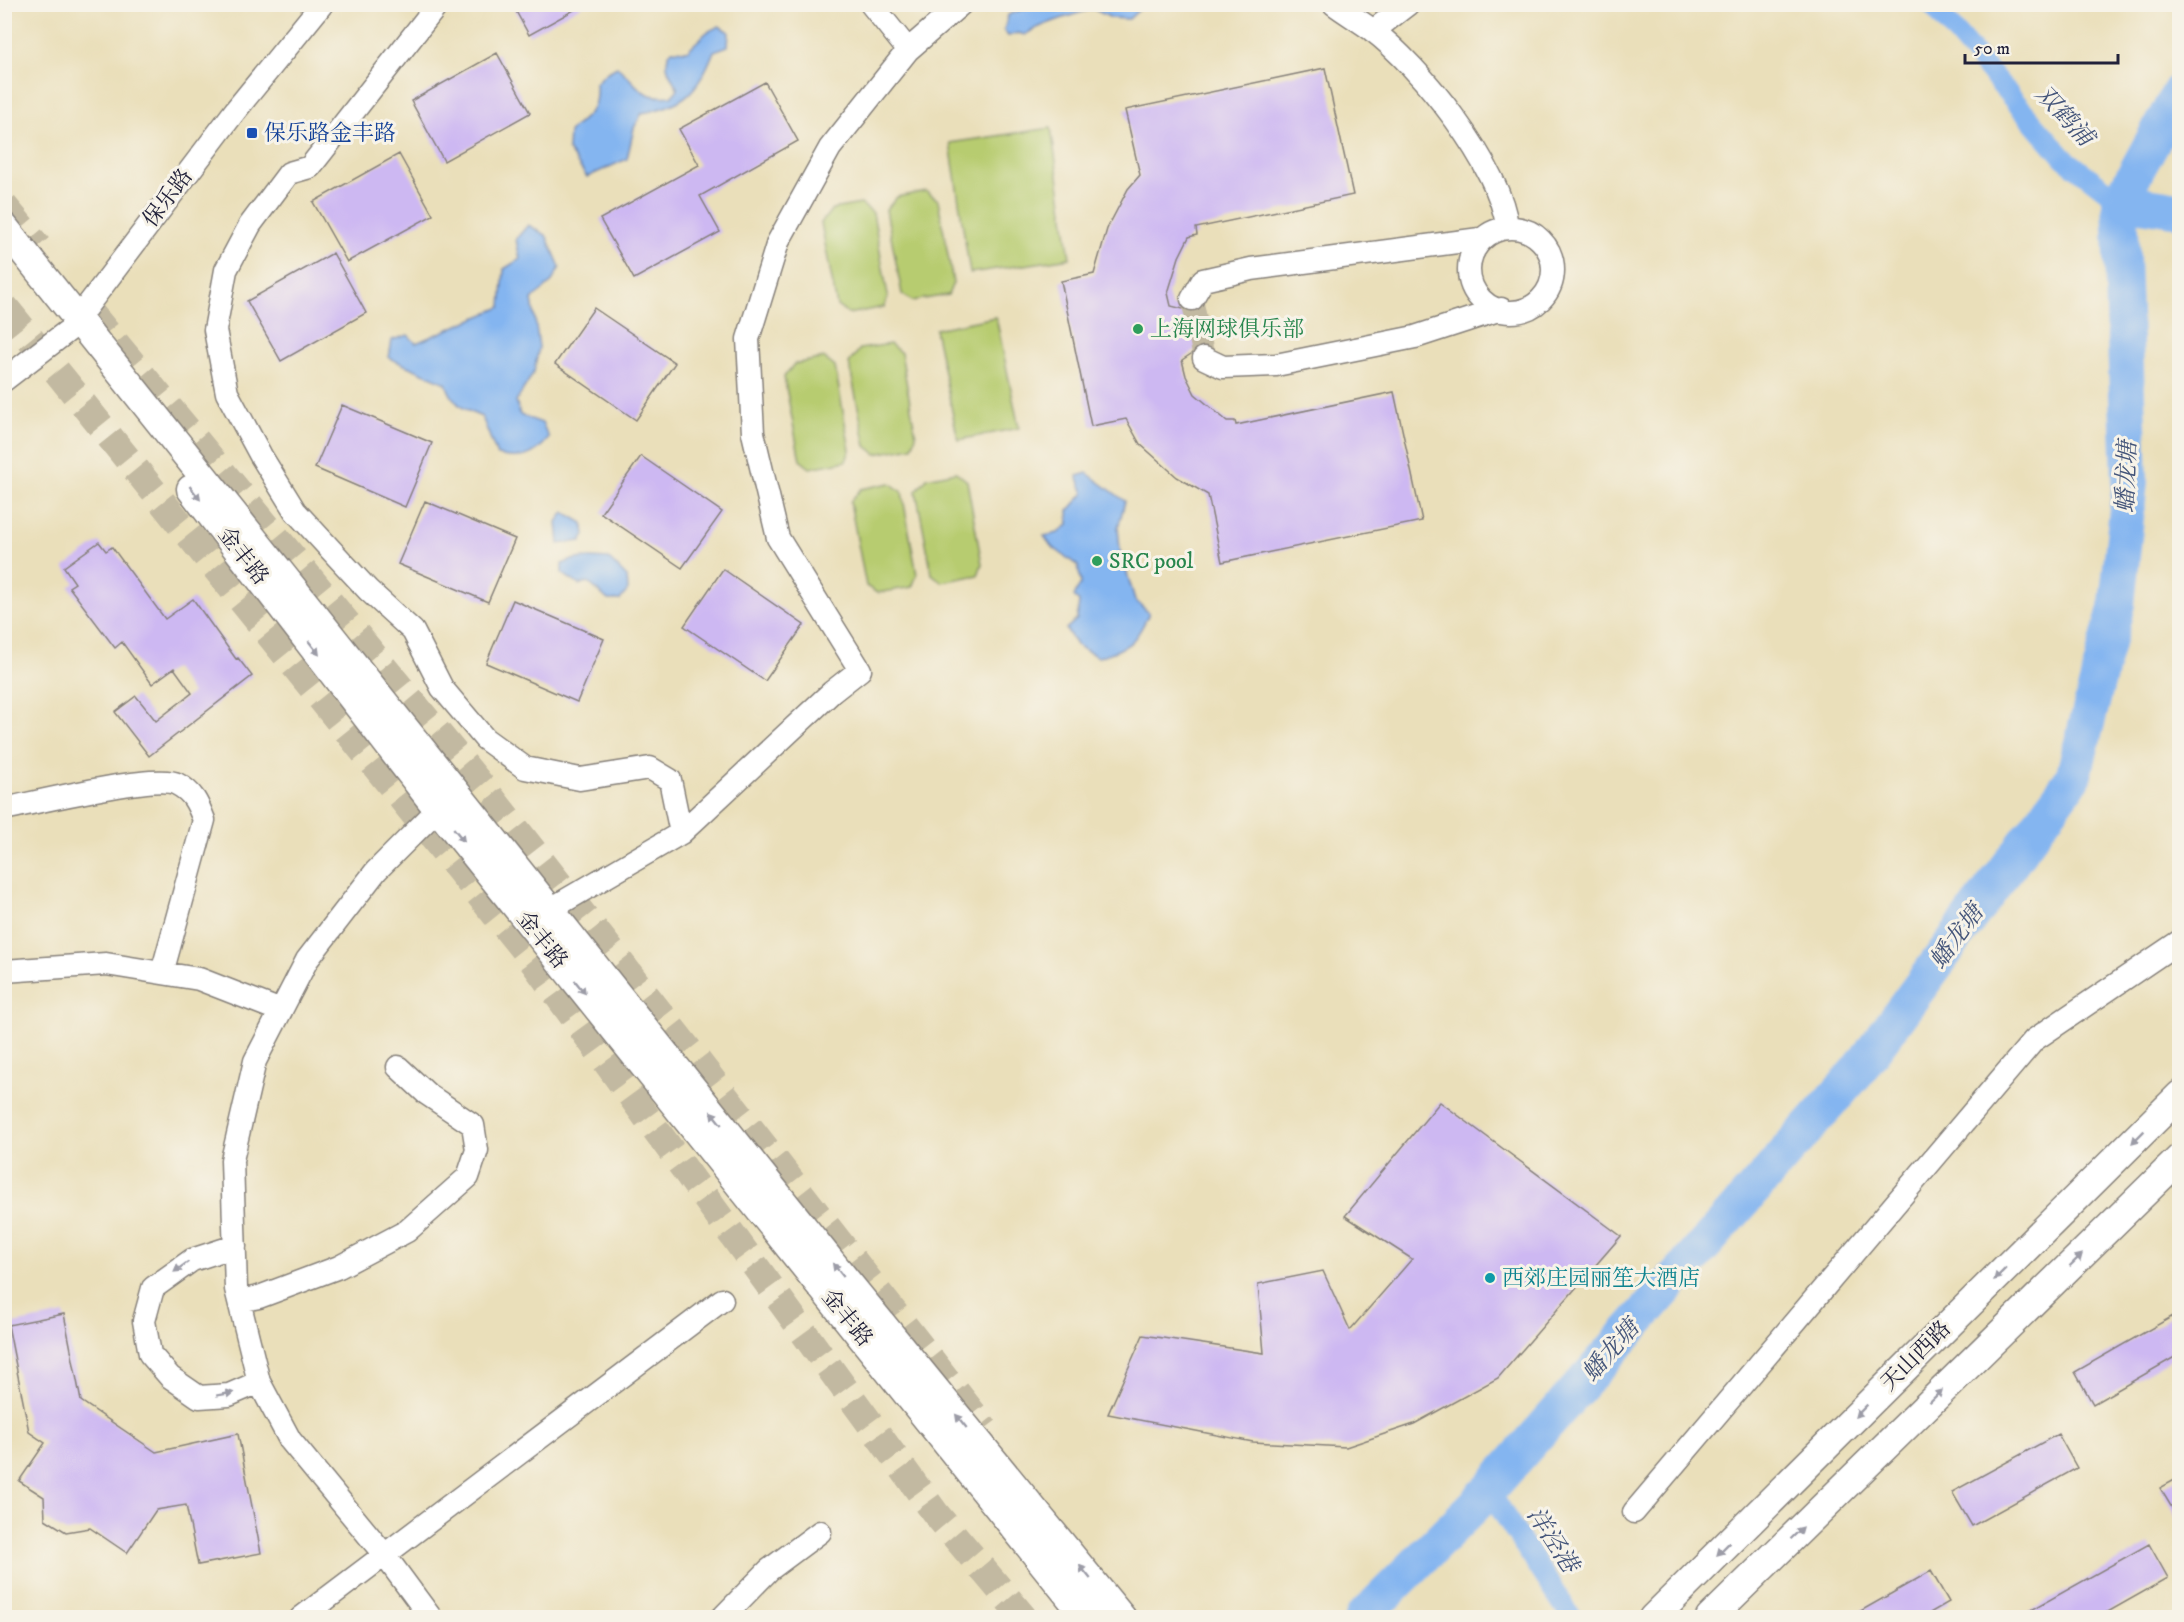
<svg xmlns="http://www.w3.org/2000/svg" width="2184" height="1622" font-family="'IM FELL DW Pica','Noto Serif SC',serif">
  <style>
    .green { fill: #b7cc70; stroke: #6c7756; stroke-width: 1.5 }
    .water { fill: #84b5f0; stroke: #536c96; stroke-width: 1.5 }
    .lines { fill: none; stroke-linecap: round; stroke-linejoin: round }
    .canal { stroke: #84b5f0; stroke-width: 21 }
    .river { stroke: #84b5f0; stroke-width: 36 }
    .building { fill: #cdb8f2 }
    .minor-tunnel { stroke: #c2b9a1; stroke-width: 22; stroke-dasharray: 22 11; stroke-linecap: butt }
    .major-tunnel { stroke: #c2b9a1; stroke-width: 28; stroke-dasharray: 28 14; stroke-linecap: butt }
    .minor-casing { stroke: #86807a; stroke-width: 25 }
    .major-casing { stroke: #86807a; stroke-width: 31 }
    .minor { stroke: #fff; stroke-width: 22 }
    .major { stroke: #fff; stroke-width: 28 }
    .oneway { fill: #9c9ca7 }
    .transit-dot { fill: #1a4fb4; stroke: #f7f3e8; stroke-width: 2 }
    .leisure-dot { fill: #2e9e5b; stroke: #f7f3e8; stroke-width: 2 }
    .culture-dot { fill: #0f9aa8; stroke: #f7f3e8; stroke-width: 2 }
    .labels { text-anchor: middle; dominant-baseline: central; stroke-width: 6; stroke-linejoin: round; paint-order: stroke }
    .transit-label { font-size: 22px; fill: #164399; stroke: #f7f3e8; text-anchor: start }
    .street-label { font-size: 22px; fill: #22223b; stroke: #f7f3e8 }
    .leisure-label { font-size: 22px; fill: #27864d; stroke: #f7f3e8; text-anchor: start }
    .culture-label { font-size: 22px; fill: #0d838f; stroke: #f7f3e8; text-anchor: start }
    .water-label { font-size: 24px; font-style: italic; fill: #44557a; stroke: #f7f3e8 }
  </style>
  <rect width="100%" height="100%" fill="#f7f3e8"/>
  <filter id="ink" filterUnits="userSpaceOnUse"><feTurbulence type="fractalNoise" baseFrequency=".0167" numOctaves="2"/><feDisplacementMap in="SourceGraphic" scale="12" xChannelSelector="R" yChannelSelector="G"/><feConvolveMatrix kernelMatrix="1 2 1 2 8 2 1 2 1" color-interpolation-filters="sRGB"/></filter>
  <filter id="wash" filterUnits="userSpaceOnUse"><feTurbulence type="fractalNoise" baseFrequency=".008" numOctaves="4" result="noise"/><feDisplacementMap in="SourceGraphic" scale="24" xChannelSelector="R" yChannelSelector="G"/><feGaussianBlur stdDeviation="1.35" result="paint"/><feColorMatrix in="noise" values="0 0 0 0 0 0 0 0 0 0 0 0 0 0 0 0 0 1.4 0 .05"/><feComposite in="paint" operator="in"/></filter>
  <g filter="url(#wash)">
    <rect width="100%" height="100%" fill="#eadfba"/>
    <path class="green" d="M1051,128L1070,258L970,273L950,143Z
      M926,191L938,200L953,283L948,295L912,301L902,294L886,210L897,197Z
      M861,204L873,213L888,296L884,307L848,314L837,306L821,223L832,209Z
      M996,317L1019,428L958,440L935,329Z
      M890,344L901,353L916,436L912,447L876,454L866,446L849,363L860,349Z
      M824,358L835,367L850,450L846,461L810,468L800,460L784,377L794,364Z
      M956,472L967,481L982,564L978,575L942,582L932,574L916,491L927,478Z
      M890,483L902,492L917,575L912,587L877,593L866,586L850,502L861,489Z"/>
    <path class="water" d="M1033,5L1034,4L1157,5H1144L1129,19L1111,18L1093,9C1076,14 1039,24 1025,35L1018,33L1008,36L1004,30L1008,15Z
      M719,26L729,32L728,46L714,51C698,92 685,105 642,113L634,128L627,159L587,177L568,150L569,132C589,113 598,112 596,83L606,73L617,67C640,85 639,100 672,96L678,89C670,75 661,63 672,50L687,51L707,32Z
      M528,225L546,235L560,267L551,283L532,299L539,347L534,372L516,401L520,415L542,423L549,438C533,458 521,460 497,455L482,417C463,410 452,403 446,383L389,358L392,340L408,335L416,343L501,307L504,269L520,259L516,239Z
      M1087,473L1125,501L1118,528L1120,550L1135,600L1149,613C1135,644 1130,647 1098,657L1076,645L1066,629L1077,619L1079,602L1074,596L1081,583L1078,566L1051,546L1044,536L1058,533L1069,524L1068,511L1084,493L1077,476Z
      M564,512L583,523L585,534L581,541L559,544L557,522Z
      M590,558L609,559L627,577L628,590L620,600H608L588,582L579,585L562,573V564L575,559Z"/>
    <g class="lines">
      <path class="canal" d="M1931,4L2064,158L2120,201
        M1488,1490L1572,1618"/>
      <path class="river" d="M2120,201L2180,210
        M1362,1618L1478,1502L1858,1071L2073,778L2117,604L2130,480L2120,201L2180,91"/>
    </g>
    <g id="blocks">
      <path class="building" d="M512,4H585L529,35Z
        M497,53L530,113L444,161L411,101Z
        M1325,68L1353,195L1196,228L1197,235L1189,237L1179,257L1168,293L1171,306L1203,314L1209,344L1197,347L1191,354L1182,360L1186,376L1195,394L1227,421H1235L1236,425L1394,392L1422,521L1222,562L1208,495L1177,477L1140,444L1126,419L1091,426L1061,281L1094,274L1107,229L1128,189L1140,175L1125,110Z
        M765,82L798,141L700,196L720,232L634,279L600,219L699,165L679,129Z
        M399,154L433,215L347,262L313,202Z
        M333,253L366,313L281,361L247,301Z
        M594,308L675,363L636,420L555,364Z
        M342,405L432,443L405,507L315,468Z
        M641,456L722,512L682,568L601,513Z
        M425,501L515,539L488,602L398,564Z
        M99,542L106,551L112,547L165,619L193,599L236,659L238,658L252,676L149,756L115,712L136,696L156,721L192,693L174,668L152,684L122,642L115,648L69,587L75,583L64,567Z
        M723,569L804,625L765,681L684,626Z
        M513,600L604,639L577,702L486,663Z
        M1440,1102L1621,1236L1498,1378L1414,1424L1346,1447L1253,1442L1108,1414L1143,1335L1264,1353L1258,1284L1323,1271L1350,1330L1412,1259L1345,1216Z
        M2180,1312V1354L2093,1404L2075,1372Z
        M64,1314L81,1401L156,1452L238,1434L261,1553L198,1565L186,1505L156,1510L127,1553L90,1528L66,1532L45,1519L44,1497L19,1481L45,1443L29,1432L8,1325Z
        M2058,1434L2077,1468L1972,1526L1952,1492Z
        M2180,1477V1521L2160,1488Z
        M2149,1544L2168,1578L2099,1617H2019Z
        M1931,1571L1949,1602L1923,1617H1850Z"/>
    </g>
  </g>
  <g filter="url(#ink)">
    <use href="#blocks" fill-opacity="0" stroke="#86807a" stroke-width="1.5"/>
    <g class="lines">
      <path class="minor-tunnel" d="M1192,299L1204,358"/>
      <path class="major-tunnel" d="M4,206L38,247
        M4,306L532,960L936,1514L1024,1618
        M89,311L494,801L985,1429"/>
      <g class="minor-casing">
        <path id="minor" d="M438,4L310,167L289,173L250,225L226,270L215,330L227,393L261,456L295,511L368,590L413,631L442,688L485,739L525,768L580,779L650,768L670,780L681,833
          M1334,4C1346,13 1360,21 1372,30C1420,66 1500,166 1507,226
          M1373,31L1408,4
          M908,50L961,4
          M1469 270a42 42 0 1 1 84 0a42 42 0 1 1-84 0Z
          M1192,299L1203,280L1251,269L1480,239
          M1204,358L1223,367L1276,365L1415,337L1501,309
          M4,380L69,330L235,111L322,4
          M4,809C33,803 156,773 177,784C193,792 198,804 204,820L162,973
          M537,917L681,833L832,692L860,670L778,538L753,433L748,339L778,242L830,148L908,50L871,4
          M4,971L106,964L199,979L281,1011
          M235,1246L192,1260L153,1288L144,1321L150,1354L170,1377L199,1397L229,1395L259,1382
          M239,1301L259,1297L339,1267L407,1231L468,1177L477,1150L473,1125L427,1094L398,1067
          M1634,1512L2034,1040L2180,941
          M301,1618L722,1300
          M431,1618L383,1553L290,1440L259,1382L236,1289L232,1160L255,1061L307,960L376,871L438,809
          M722,1618L769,1570L820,1532"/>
      </g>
      <g class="major-casing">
        <path id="major" d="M4,227L836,1268L1122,1618
          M191,489L438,809L1087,1618
          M1653,1618L2180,1095
          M1710,1618L2180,1158"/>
      </g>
      <use href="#minor" class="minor"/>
      <use href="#major" class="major"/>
    </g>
    <defs><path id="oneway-solid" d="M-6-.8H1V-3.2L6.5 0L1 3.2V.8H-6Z" transform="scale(1.5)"/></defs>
    <g class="oneway">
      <use href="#oneway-solid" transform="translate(195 493) rotate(52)"/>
      <use href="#oneway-solid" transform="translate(314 648) rotate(52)"/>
      <use href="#oneway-solid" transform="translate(459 835) rotate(51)"/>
      <use href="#oneway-solid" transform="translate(580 987) rotate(51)"/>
      <use href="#oneway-solid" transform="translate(716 1118) rotate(-129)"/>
      <use href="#oneway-solid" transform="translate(2138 1137) rotate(135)"/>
      <use href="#oneway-solid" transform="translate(2076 1260) rotate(-44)"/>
      <use href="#oneway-solid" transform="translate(181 1267) rotate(144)"/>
      <use href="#oneway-solid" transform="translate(838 1270) rotate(-129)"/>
      <use href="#oneway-solid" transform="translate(2000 1274) rotate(135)"/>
      <use href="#oneway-solid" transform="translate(225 1394) rotate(-10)"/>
      <use href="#oneway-solid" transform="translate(1936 1396) rotate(-44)"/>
      <use href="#oneway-solid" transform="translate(1861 1411) rotate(135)"/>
      <use href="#oneway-solid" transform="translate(961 1421) rotate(-129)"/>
      <use href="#oneway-solid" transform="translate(1797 1533) rotate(-44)"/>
      <use href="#oneway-solid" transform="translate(1723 1549) rotate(135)"/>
      <use href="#oneway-solid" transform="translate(1085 1572) rotate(-129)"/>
    </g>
  </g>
  <rect class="transit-dot" x="246" y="127" width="12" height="12" rx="3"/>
  <g class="leisure-dot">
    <circle cx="1138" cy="329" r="6"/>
    <circle cx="1097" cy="561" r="6"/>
  </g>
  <circle class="culture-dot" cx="1490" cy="1278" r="6"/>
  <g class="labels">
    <g class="transit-label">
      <text x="264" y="133">保乐路金丰路</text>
    </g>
    <g class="street-label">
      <text transform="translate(168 198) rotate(-53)">保乐路</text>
      <text transform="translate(243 556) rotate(52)">金丰路</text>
      <text transform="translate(542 940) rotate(51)">金丰路</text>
      <text transform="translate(847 1318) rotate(51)">金丰路</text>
      <text transform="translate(1916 1356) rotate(-45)">天山西路</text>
    </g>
    <g class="leisure-label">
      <text x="1150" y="329">上海网球俱乐部</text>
      <text x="1109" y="561">SRC pool</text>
    </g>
    <g class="culture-label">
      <text x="1502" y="1278">西郊庄园丽笙大酒店</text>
    </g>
    <g class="water-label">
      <text transform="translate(2064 116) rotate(47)">双鹤浦</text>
      <text transform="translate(2127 477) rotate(-88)">蟠龙塘</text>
      <text transform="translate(1957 937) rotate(-54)">蟠龙塘</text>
      <text transform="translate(1611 1351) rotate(-49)">蟠龙塘</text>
      <text transform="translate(1552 1540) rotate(57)">洋泾港</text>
    </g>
  </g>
  <rect width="2184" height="1622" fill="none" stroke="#f7f3e8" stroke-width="24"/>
  <path d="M1965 54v9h153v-9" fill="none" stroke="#22223b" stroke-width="3"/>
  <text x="1974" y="54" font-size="18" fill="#22223b" stroke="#f7f3e8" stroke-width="4.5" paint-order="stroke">50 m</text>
</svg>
